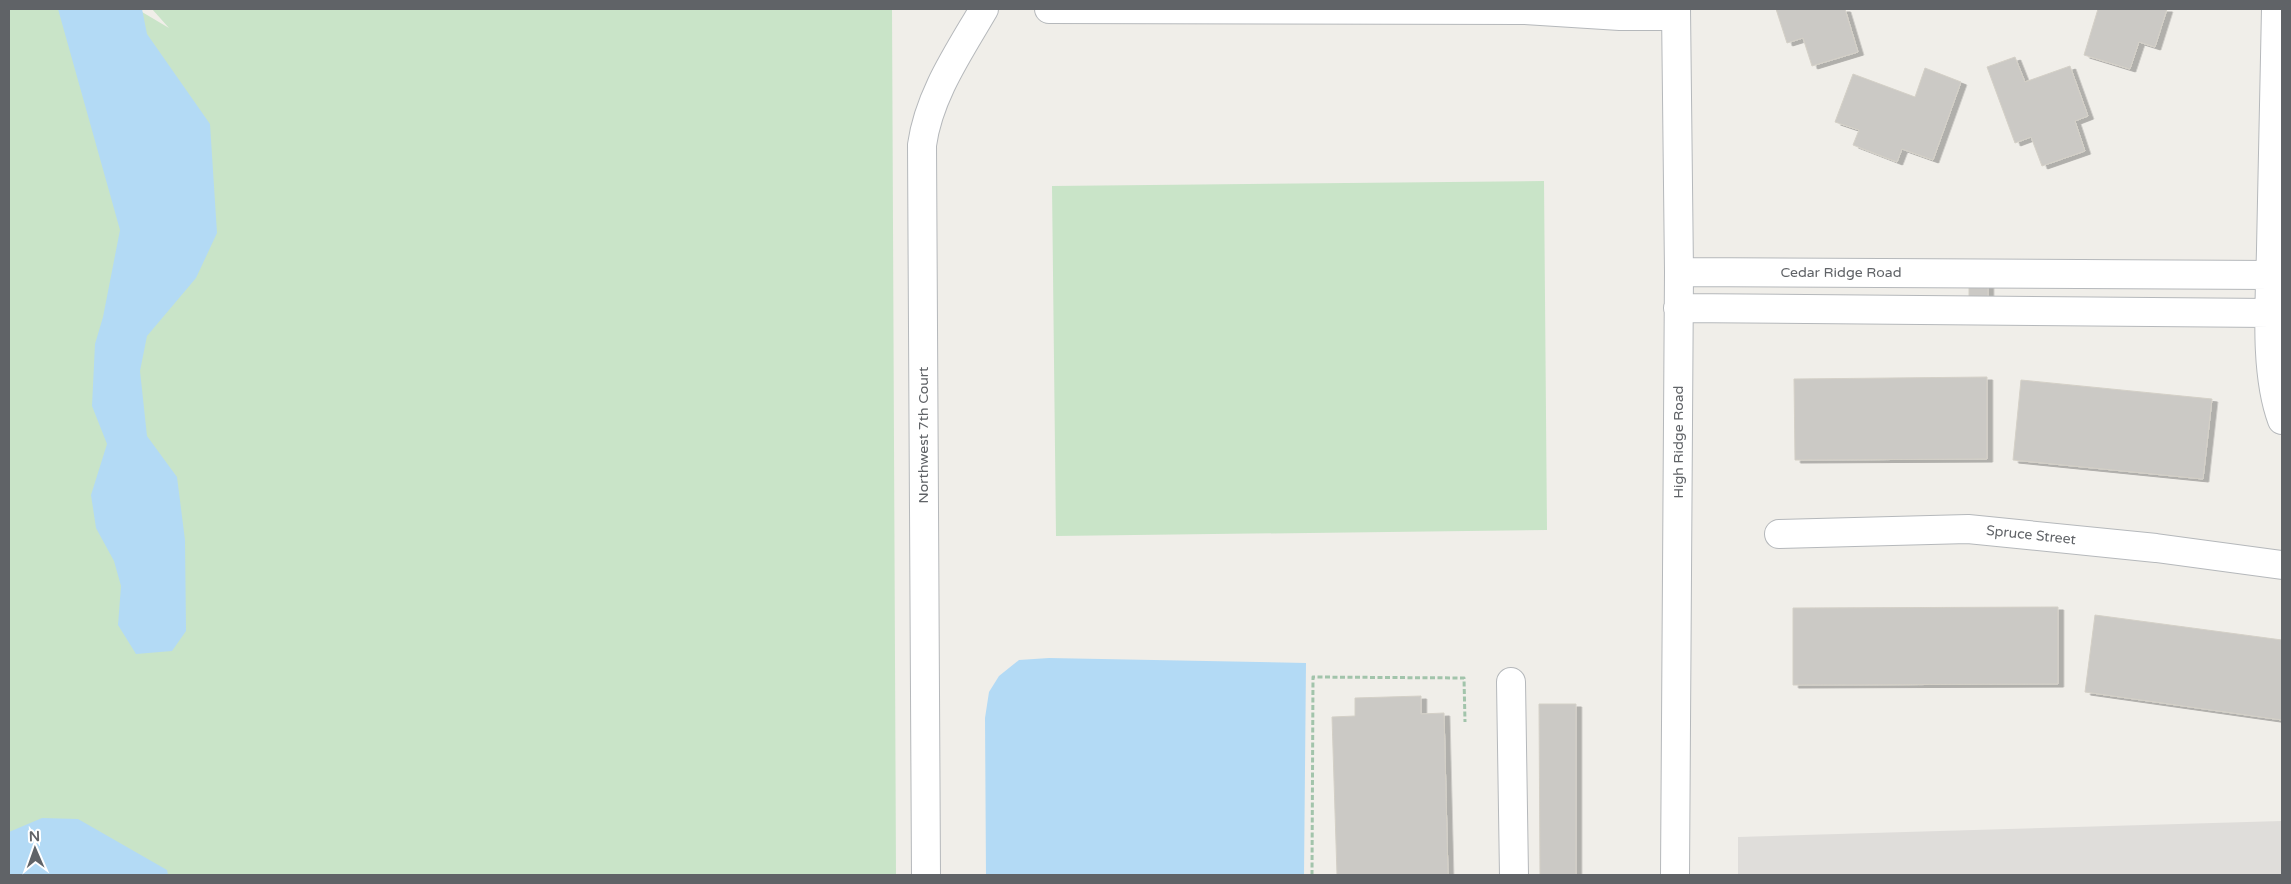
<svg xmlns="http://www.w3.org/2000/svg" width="2291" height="884" font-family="'Varela Round',sans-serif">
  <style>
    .industrial { fill: #dfddda }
    .green { fill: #c9e4c8 }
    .water { fill: #b3daf5 }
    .building { fill: #cbc9c5; stroke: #d4d0c7; filter: url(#shadow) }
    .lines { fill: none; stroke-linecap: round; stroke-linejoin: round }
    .minor-casing { stroke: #b5b8bb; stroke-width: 30 }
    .path { stroke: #a2c4ab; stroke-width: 3; stroke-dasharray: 5 2.5; stroke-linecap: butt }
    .minor { stroke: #fff; stroke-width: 28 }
    .labels { text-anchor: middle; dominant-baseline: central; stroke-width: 5; stroke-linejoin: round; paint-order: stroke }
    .street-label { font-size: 14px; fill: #606367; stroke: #fff }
  </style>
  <defs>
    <filter id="shadow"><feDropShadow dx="5.5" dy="3" stdDeviation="0" flood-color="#0004"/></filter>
  </defs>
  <rect width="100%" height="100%" fill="#f0eee9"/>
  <path class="industrial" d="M2282,821V875H1738V837Z"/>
  <path class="green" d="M9,9H137L169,28L152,9H892L896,875H9Z
    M1544,181L1547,530L1056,536L1052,186Z"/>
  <path class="water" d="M58,9H142L147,34L210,124L217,233L196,278L147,336L140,371L147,436L177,477L185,540L186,631L172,651L136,654L118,625L121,586L114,561L96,528L91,495L107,444L92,406L95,344L103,317L120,230Z
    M1049,658L1306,663L1304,875H986L985,718L989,692L999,676L1019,660Z
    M42,818L78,819L167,870L168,875H9V832Z"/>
  <path class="building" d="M1776,9H1845L1858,52L1812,66L1803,38L1787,43Z
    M2098,9H2167L2155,47L2139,42L2130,69L2084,55Z
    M2015,57L2025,82L2070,66L2088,116L2075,121L2085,151L2042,166L2031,137L2015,143L1987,67Z
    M1925,68L1961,82L1933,160L1902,149L1897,162L1853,145L1859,130L1835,122L1853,74L1915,97Z
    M1969,285H1988V298L1969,299Z
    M1987,377V459L1795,460L1794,379Z
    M2021,380L2212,399L2203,479L2013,460Z
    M2058,607V684L1793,685V608Z
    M2095,615L2282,640V720L2085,692Z
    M1421,696V714L1444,713L1448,875H1337L1332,717L1355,716V698Z
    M1539,704H1576V875H1540Z"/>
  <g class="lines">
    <g class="minor-casing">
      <path id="minor" d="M1049,9L1525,10L1620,16H1676
        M2276,9C2274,89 2273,169 2271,249C2270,300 2264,372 2282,420
        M1679,272L2271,275
        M1678,308L2270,313
        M1779,534L1968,529L2156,548L2282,565
        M1511,682L1514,875
        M926,875L922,145C929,95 959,52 984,9
        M1675,875L1679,272L1676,9"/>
    </g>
    <path class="path" d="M1312,875L1313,677L1464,678L1465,722"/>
    <use href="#minor" class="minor"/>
  </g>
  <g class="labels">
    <g class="street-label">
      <text x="1841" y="272">Cedar Ridge Road</text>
      <text transform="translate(923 435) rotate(-90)">Northwest 7th Court</text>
      <text transform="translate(1678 442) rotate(-90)">High Ridge Road</text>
      <text transform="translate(2031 535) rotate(6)">Spruce Street</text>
    </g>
  </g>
  <rect width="2291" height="884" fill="none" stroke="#606367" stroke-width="20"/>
  <g transform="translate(35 849) rotate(358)" stroke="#ffffff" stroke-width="4" paint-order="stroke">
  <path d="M0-4L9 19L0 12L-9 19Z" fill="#606367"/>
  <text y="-8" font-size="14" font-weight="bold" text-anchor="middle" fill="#606367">N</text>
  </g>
</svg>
